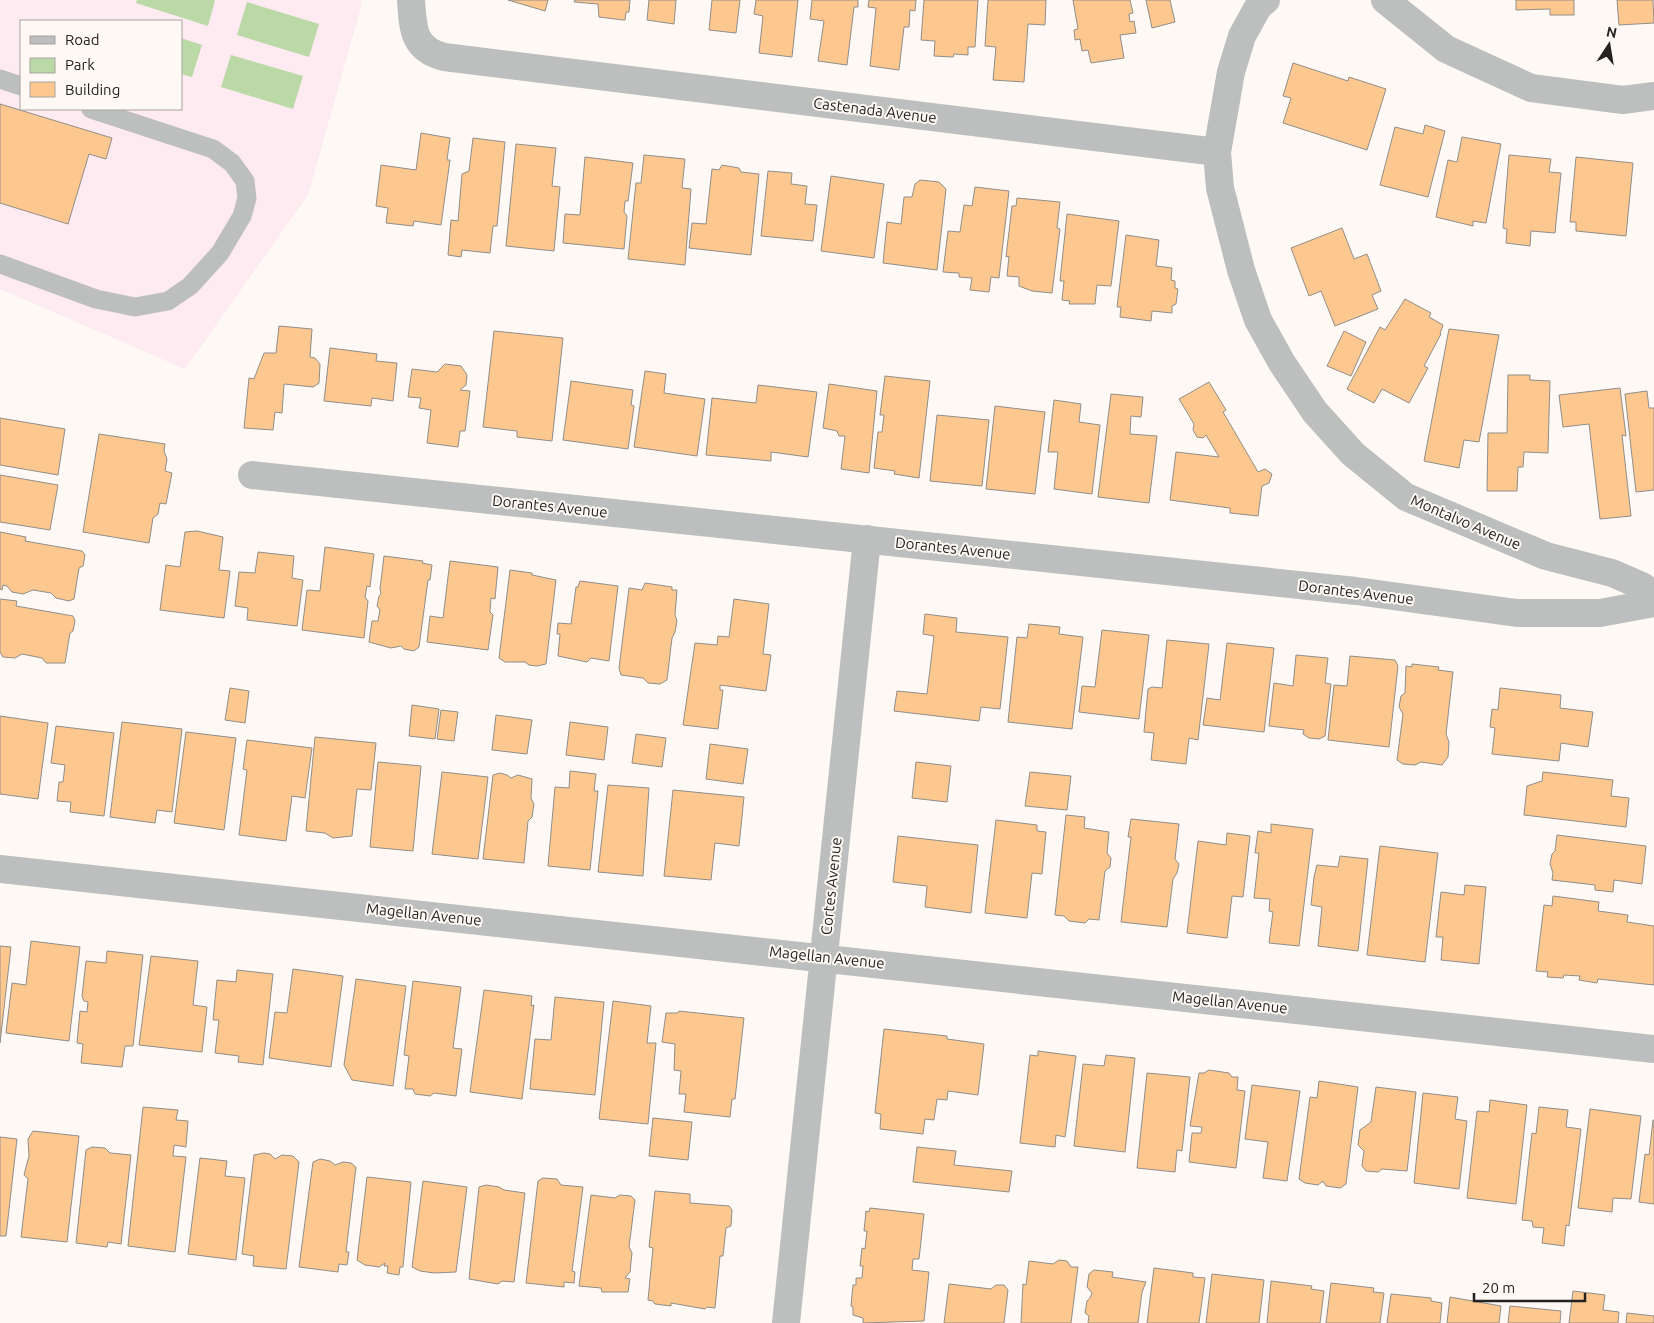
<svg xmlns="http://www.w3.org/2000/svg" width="1654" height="1323" font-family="Ubuntu,sans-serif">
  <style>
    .education { fill: #feeaf1; fill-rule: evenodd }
    .green { fill: #bad9a6 }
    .building { fill: #fcc890; stroke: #918d88 }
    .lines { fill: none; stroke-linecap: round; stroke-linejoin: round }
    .lane { stroke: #bcbfbd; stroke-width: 19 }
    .street { stroke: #bcbfbd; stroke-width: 28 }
    .labels { text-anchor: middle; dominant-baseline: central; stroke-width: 4; stroke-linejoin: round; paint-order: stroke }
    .street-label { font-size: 15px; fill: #242220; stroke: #fef9f4 }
  </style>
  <rect width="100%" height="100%" fill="#fef9f4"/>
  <path class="education" d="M0,0H361V7L308,195L185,369L0,289ZM21,21H181V109H21Z"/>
  <path class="green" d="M137,0H215L208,26L136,3Z
    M247,2L319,24L309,57L237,35Z
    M181,38L202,45L192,77L181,74Z
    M231,55L303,76L293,109L221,87Z"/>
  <path class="building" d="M508,0H548L545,11Z
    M575,0H630L629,12H626L625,20H623L599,17L598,4L574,2Z
    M649,0H676L674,24L647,20Z
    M712,0H740L736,33L709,30Z
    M756,0H798L792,57L759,53L763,16L754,14Z
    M812,0H858V7H854L847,65L818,61L824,21L810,19Z
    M869,0H916L915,11L910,10L909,27H904L899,70L870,66L876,8L868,7Z
    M924,0H978L975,47H968V55L954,54L953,57L934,56L935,41L921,40Z
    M988,0H1046L1045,25L1028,24L1024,82L993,80L996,47L985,46Z
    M1073,0H1130L1133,13L1129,14L1130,22L1134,21L1136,33L1120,35L1124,58L1091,63L1088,50L1082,51L1080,39L1075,40L1074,30L1078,29Z
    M1146,0H1170L1175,22L1152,28Z
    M1516,0H1574V15H1550V9L1516,10Z
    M1617,0H1653L1654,23L1619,25Z
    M1293,63L1348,81L1349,77L1386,89L1367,150L1283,123L1291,98L1283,96Z
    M0,104L112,138L106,159L89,154L68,224L0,203Z
    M1425,125L1445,131L1428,197L1380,185L1395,127L1423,134Z
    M421,133L450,138L447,160H450L441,225L414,221L413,226L386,223L388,208L376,206L381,165L416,170Z
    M1462,137L1501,144L1486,223L1473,221V226L1436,217L1448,160L1457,162Z
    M473,138L505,142L497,226H493L490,253L462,250L461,257L448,255L451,220L458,221L462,174L469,171Z
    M516,144L556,148L552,186L560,187L554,251L506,246Z
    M644,155L685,159L682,188L691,189L685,265L628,259L636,183H641Z
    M1509,155L1551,159L1549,172L1561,173L1555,233L1531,231L1530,246L1506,243L1507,229L1503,228Z
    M585,157L633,163L628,201H625L624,212L627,216L624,249L563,243L565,214L580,215Z
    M1576,157L1633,163L1626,236L1576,231V222H1570Z
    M722,165L739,168L741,172L759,174L751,255L689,248L692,223L706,224L712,169L719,170Z
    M768,171L792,173L791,184L807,186L805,204L817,205L813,241L761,236Z
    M831,176L884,184L874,258L821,251Z
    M920,180L939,182L946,189L937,270L883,263L887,222L901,224L904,197H912L915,184Z
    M975,187L1009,191L999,278L991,277L989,292L970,290L972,278L959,277V273L943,272L948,231L960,232L964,205L972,206Z
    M1017,198L1060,202L1057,228L1060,229L1052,293L1032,291L1019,286V277L1007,276L1009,256L1006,257L1012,206H1016Z
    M1067,214L1119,221L1111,286L1097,285L1095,304H1069L1070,301L1062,300L1064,281H1060Z
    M1342,228L1354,259L1367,254L1381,291L1372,295L1378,309L1335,326L1321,291L1309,296L1291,248Z
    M1126,235L1159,240L1156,266L1172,268L1171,280L1175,281V288L1178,289L1176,304L1172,306V313L1152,311L1151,321L1120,317L1121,307H1117Z
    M1405,299L1431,313L1429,317L1443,325L1440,333L1441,334L1424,366L1428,368L1409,403L1382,389L1374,403L1347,389L1380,327L1385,330Z
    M279,326L312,329L310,357L315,358L320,364L319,383L313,387L284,384L282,413L275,412L273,430L244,428L249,378L254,379L264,353H276Z
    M1449,329L1499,335L1479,442L1464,440L1459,468L1424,461Z
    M494,331L563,338L552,441L517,437V431L483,427Z
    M1344,331L1366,342L1351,376L1327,366Z
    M330,348L377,354L376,361L397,363L393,401L372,398L371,406L324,401Z
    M445,364L461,366L467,375L466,385L460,390L470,391L465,431H460L458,447L427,443L431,410L419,408L421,398L408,397L412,369L437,372Z
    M645,371L666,374L664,393L705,399L697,456L634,447Z
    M1508,375H1530V380L1550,381L1548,453L1524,452L1523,467H1518L1517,491H1487L1488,433H1507Z
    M885,376L930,381L919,478L894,474L895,471L874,468L878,432H882L884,415H880Z
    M571,381L633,390L631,405L634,406L628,449L563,440Z
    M1209,382L1226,410L1223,412L1258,472L1265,469L1272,474L1269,483L1262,486L1258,516L1230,513V508L1170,500L1176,452L1219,457L1206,435L1203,438L1197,437L1193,430L1194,424L1179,399Z
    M829,384L877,391L869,473L841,469L845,436H839L837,431L823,428Z
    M758,385L817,392L808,457L771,452V461L706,455L712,398L756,403Z
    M1620,388L1626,436L1622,435L1631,516L1600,519L1589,424L1563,427L1559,395Z
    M1647,391L1649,408H1654V490L1636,492L1625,394Z
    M1111,394L1143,397L1141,417L1131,416L1130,434L1157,436L1149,503L1098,497Z
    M1054,400L1081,404L1079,422L1100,425L1092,494L1054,489L1058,452H1048Z
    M995,406L1045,412L1035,494L986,489Z
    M937,415L989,420L982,486L930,481Z
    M0,418L65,429L58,475L0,465Z
    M99,434L165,444L164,451L167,459L165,471L172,473L166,504L160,503L158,514L153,518L149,543L83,532Z
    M0,475L58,485L50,530L0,522Z
    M197,531L223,537L219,570L230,571L224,618L160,610L166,565L180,567L185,532Z
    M0,532L26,537L25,541L82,551L85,555L83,566L79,568L74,599L69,601L56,598L51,593L33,590L23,594L12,592L7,586L3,585L2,590L0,589Z
    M325,547L374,554L370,587L367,586L365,597L368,601L364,638L302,630L307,590L320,591Z
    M258,552L294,556L292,578L303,580L297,626L247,620L248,608L235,606L239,572L255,573Z
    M384,556L423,561L422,563L432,565L430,580H428L419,647L414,651L404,649L401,646L391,648L369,642L372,621H378L380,610L377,606L379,596L381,594L380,589Z
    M450,561L498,567L495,599L491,598L490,612L493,615L488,650L427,642L430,616L443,618Z
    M510,570L532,573V575L556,580L546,664L537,666L529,665L525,662H505L499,658Z
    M580,581L618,586L609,661L591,658L587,662L558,656L560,634H557L558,623L571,624L576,587H578Z
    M645,583L672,587V590H677L675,615L677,621L675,632L672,638L667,680L660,684L648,683L643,678L621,675L619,668L629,588L642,590Z
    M0,599L17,601L16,606L73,616L75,621L73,631L70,633L65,663H46L42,658L22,654L15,658L3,657L0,652Z
    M734,599L769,604L763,654L771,655L766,691L720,685V690H723L718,729L683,725L695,643L717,645L718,636L729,637Z
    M925,614L957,618L956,632L1008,637L1000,709L981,707L979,721L894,711L897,691L927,694L934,636L923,634Z
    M1029,624L1060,627L1059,634L1083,637L1072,729L1008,722L1017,637L1027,638Z
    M1102,630L1149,635L1139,719L1079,712L1082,686L1095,687Z
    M1167,640L1209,644L1198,740L1189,738L1186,764L1151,760L1154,733L1144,732L1148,689L1152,687L1162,688Z
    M1227,643L1274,648L1264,732L1203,725L1207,698L1220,700Z
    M1296,655L1328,658L1325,683L1331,684L1325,736L1319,739L1309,738L1303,734L1304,730L1269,726L1274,683L1293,686Z
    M1350,656L1395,660L1398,666L1389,747L1328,740L1334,685L1347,686Z
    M1412,664L1439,667L1438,670L1453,672L1446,734L1449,742L1448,757L1442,765L1421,762L1415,765L1403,764L1397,760L1403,714L1399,707L1401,696L1405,693L1406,666L1412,667Z
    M230,688L249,691L245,723L225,720Z
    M1500,688L1561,695L1560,708L1593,712L1588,747L1561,743L1559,761L1492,754L1495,728L1490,727L1492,709L1498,710Z
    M412,705L439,709L435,739L409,736Z
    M441,710L458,712L454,741L437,739Z
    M496,715L532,720L527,754L492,750Z
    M0,716L48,723L38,799L0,794Z
    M122,722L182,729L172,812L157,810L155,823L110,817Z
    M570,722L608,727L604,760L566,755Z
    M56,726L114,733L104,816L70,812L71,802L57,801L59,782H63L65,765L51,763Z
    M186,732L236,738L224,830L174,823Z
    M636,734L666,738L662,767L632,763Z
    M315,737L376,743L371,790L357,789L352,836L333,838L325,833L306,831Z
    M247,740L312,748L305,798L292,796L286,841L239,835L247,770L243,769Z
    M710,744L748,749L743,784L706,779Z
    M378,762L421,766L413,851L370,847Z
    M916,762L951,766L947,802L912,798Z
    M570,771L596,774L594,791H598L590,870L548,866L555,787L569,788Z
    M442,772L488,777L478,859L432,854Z
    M1030,772L1071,776L1067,810L1025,806Z
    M1543,772L1613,780L1611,796L1629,798L1626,827L1524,815L1527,786L1542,781Z
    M500,773L507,775L511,778L518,775L532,779L531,798L534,804L532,817L528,821L524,863L483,859L493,775Z
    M608,785L649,788L643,876L598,872Z
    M673,790L744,797L739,846L715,843L711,880L664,876Z
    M1066,815L1085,817L1084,828L1109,832L1107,853L1111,858L1110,867L1105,871L1099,920L1089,919L1085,923L1069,921L1064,916L1055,915Z
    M1131,819L1179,824L1175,859L1179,864L1177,873L1173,879L1167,927L1121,922L1131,837H1128Z
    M996,820L1037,825V831L1046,832L1042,874L1032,873L1027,918L985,913Z
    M1271,824L1313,829L1299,946L1269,943L1273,912L1269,911L1270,899L1254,898L1259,853H1255L1258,831L1271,833Z
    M1227,833L1250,836L1243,897L1232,896L1227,938L1187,933L1198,841L1226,845Z
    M1557,835L1646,846L1642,884L1614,880L1613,892L1595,890V885L1552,880L1553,873L1550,864L1552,854L1555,851Z
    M898,836L978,845L971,913L925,907L927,886L893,882Z
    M1380,846L1438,853L1425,962L1367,955Z
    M1340,856L1368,859L1358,951L1318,946L1322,907L1311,905L1314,877L1317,865L1338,867Z
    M1465,885L1486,887L1479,964L1441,960L1443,937H1436L1441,892L1464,895Z
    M1553,896L1599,902L1598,911L1628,915L1627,922L1654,926V985L1598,979L1597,983L1579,980L1580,976L1564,975L1563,978L1547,977L1548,972L1536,971L1544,905L1552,906Z
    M31,941L80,947L69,1041L6,1033L12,983L26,985Z
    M0,946L11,947L0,1043Z
    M107,951L143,955L133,1046H125L122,1067L81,1063L83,1044L77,1043L80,1011L87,1012L88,1002L84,1001L82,996L86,961L106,963Z
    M151,956L198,961L193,1005L207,1007L202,1052L139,1045Z
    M293,969L343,976L331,1067L269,1058L275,1012L287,1013Z
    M237,970L273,974L263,1065L238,1062L239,1056L215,1053L219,1020H213L217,980L236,982Z
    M356,979L406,986L393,1086L352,1080L344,1065Z
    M413,981L461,987L453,1048L462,1049L456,1096L434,1093L430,1096L415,1094L413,1089H405L409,1056L404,1055Z
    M484,990L532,996L531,1006L534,1005L522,1099L470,1092Z
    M555,997L604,1002L595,1095L530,1089L535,1039L551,1040Z
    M613,1001L651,1006L647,1043H656L648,1124L599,1119Z
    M679,1011L744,1018L735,1099H732L730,1117L684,1112L686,1094H679L681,1071L674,1070L675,1044L662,1042L666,1013H678Z
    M884,1029L947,1036V1039L984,1044L978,1095L948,1091L947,1100L937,1099L934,1120L925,1119L923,1134L880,1129L881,1114L875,1113Z
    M1038,1051L1076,1056L1065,1137L1056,1135L1055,1147L1020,1143L1030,1055L1038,1056Z
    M1106,1055L1135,1058L1125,1152L1074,1146L1083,1064L1104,1066Z
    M1209,1070L1229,1073L1232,1077H1238L1237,1090L1245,1091L1236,1168L1189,1162L1192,1133H1201L1202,1127L1190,1126L1199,1073H1204Z
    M1147,1073L1190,1077L1182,1151L1177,1150L1175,1172L1137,1168Z
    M1319,1081L1358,1087L1346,1184L1340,1188L1326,1186L1323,1181L1318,1185L1305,1183L1299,1179L1310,1097L1317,1098Z
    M1252,1085L1300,1091L1287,1181L1263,1178L1268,1142L1245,1139Z
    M1376,1087L1416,1092L1407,1171L1382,1169L1378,1172L1366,1171L1362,1166L1364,1151L1358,1145L1360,1130L1371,1122Z
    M1423,1093L1458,1097L1455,1119L1467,1121L1459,1189L1414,1183Z
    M1490,1100L1527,1105L1516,1204L1467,1198L1477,1111L1489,1112Z
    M143,1107L178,1110L176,1120L188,1121L186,1147L174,1145L173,1156L186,1157L175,1252L128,1246Z
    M1539,1107L1568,1110L1566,1127L1581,1129L1569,1226L1566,1225L1564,1246L1542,1243L1544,1228L1533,1227L1532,1221L1522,1220L1532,1133L1536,1134Z
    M1590,1109L1641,1116L1631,1199L1613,1198L1612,1212L1578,1208Z
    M653,1118L692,1122L688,1160L649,1156Z
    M1653,1120H1654V1204L1639,1202L1645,1154L1649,1155Z
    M33,1131L79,1136L67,1242L21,1237L28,1179L24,1175L29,1156L28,1139Z
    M0,1137L17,1139L6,1236H0Z
    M92,1147L105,1148L110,1153L131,1155L121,1244L108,1242L107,1247L76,1243L86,1150Z
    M917,1147L956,1151L954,1165L1012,1171L1009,1192L913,1182Z
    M264,1153L270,1154L275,1159L282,1155L293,1156L299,1162L286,1269L253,1266L254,1256L242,1254L254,1155Z
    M200,1158L227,1161L225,1176L245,1178L236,1260L188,1254Z
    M320,1159L330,1161L335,1165L343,1162L351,1163L356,1167L346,1252H349L347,1265L339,1264L338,1272L299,1267L313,1162Z
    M367,1177L411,1182L403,1267H400L399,1275L387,1273L388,1266H384L385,1263L379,1267L365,1265L357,1260Z
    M543,1178L557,1179L561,1185L583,1187L572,1271L575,1272L574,1283L564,1282V1287L526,1283L538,1181Z
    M423,1181L467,1187L456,1272L434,1273L420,1271L412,1267Z
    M486,1185L499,1187L504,1190L525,1193L514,1282L502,1281L498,1284L469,1279L479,1187Z
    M655,1191L690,1194V1203L729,1206L732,1210L731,1226L726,1228L723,1256H720L715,1308L707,1307L705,1309L671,1303V1306L655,1304L653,1301L648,1300L653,1248L649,1247Z
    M591,1195L615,1198L620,1195L631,1196L635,1200L629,1247L632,1253L630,1272L625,1278L630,1279L628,1292H602L601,1288L579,1286Z
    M870,1208L924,1214L919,1259H913L912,1270L929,1272L924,1321L863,1323V1318L853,1315V1307L851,1306L853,1285H856V1278H862L863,1266H860L862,1248L865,1249L867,1231H864L866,1211L869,1212Z
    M1059,1260L1067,1261L1071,1267H1078L1071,1323H1021L1023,1284L1026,1285L1029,1261L1053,1264Z
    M1154,1268L1193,1273V1277L1205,1278L1199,1323H1147Z
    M1094,1270L1113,1272L1112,1277L1146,1282L1142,1292L1138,1323H1088L1089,1316L1085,1313L1087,1301L1090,1298L1092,1293L1087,1287L1089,1274Z
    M1212,1274L1264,1280L1259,1323H1206Z
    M1271,1281L1312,1286L1311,1289L1324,1291L1320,1323H1267Z
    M1331,1283L1374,1288L1373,1292L1384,1293L1380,1323H1326Z
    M949,1284L991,1289L996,1285H1004L1008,1290L1004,1323H944Z
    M1573,1291L1605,1295L1603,1310L1619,1312L1618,1323H1569Z
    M1391,1294L1431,1298V1301L1442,1303L1440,1323H1387Z
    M1450,1297L1501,1306L1499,1323H1447Z
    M1510,1306L1561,1311L1560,1323H1508Z
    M1627,1313L1654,1316V1323H1626Z"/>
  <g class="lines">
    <path class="lane" d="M0,79L21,86
      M0,264L96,299L135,307L168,301L190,286L220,253L242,216L247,198L245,181L232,163L213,149L91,109"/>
    <path class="street" d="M411,0C413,29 413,49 444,57L1217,152
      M1266,0L1258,7L1242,36L1231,72L1217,152L1220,188L1241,270L1258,320L1282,363L1315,412L1353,454L1406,497L1546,556L1612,573L1642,586L1654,595
      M1385,0L1446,49L1531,88L1623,100L1654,96
      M252,475L1356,591L1517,613H1600L1654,603
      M0,869L1654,1049
      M786,1323L867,539"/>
  </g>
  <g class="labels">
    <g class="street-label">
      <text transform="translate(875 110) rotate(7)">Castenada Avenue</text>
      <text transform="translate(550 506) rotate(6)">Dorantes Avenue</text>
      <text transform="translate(1466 522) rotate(23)">Montalvo Avenue</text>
      <text transform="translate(953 548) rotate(6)">Dorantes Avenue</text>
      <text transform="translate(1356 592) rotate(7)">Dorantes Avenue</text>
      <text transform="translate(831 886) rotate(-84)">Cortes Avenue</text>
      <text transform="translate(424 914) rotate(6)">Magellan Avenue</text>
      <text transform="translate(827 957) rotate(6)">Magellan Avenue</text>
      <text transform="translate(1230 1002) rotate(6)">Magellan Avenue</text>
    </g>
  </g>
  <rect x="20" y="20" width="162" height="90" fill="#fef9f4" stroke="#a7a39f"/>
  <rect x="30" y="36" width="25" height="8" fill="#bcbfbd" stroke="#a7a39f"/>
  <text x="65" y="45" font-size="15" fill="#242220">Road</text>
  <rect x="30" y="58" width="25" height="15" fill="#bad9a6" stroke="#a7a39f"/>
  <text x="65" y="70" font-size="15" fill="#242220">Park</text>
  <rect x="30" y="82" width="25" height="15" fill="#fcc890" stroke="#a7a39f"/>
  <text x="65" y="95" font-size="15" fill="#242220">Building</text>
  <g transform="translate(1609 45) rotate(12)" stroke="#fef9f4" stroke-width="4" paint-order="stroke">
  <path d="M0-4L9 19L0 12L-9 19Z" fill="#242220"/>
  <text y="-8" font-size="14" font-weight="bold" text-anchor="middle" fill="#242220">N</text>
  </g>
  <path d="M1474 1293v8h111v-8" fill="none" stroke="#242220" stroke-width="2.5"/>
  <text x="1482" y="1293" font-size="15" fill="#242220" stroke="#fef9f4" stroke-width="4" paint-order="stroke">20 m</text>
</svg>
